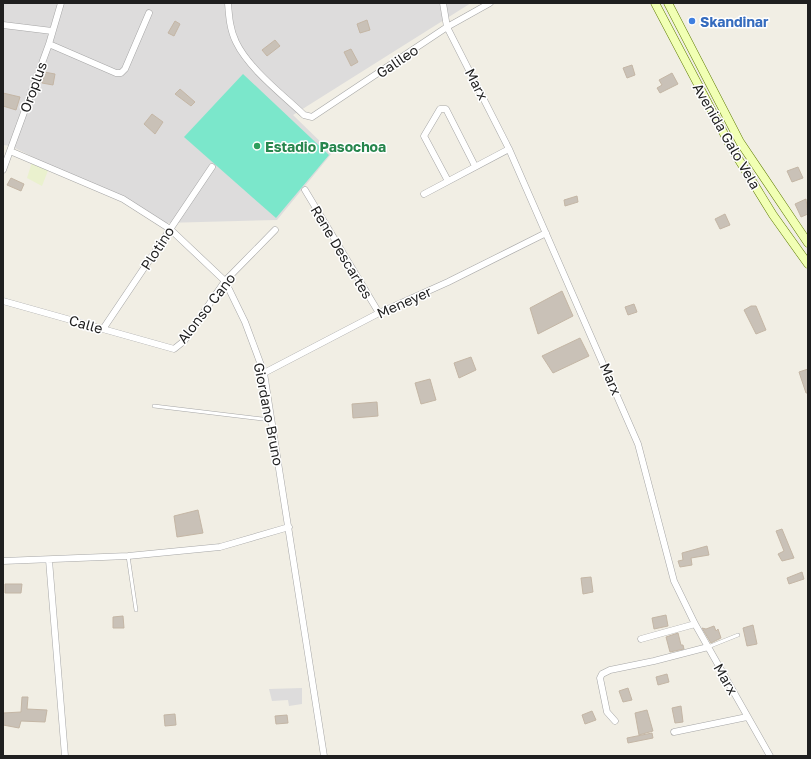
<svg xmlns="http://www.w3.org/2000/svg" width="811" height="759" font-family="'Golos Text',sans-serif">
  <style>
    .residential { fill: #dddcdc }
    .farmland { fill: #eaf1ce }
    .pitch { fill: #7be7cb }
    .building { fill: #c9c1b7; stroke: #c4b6a5 }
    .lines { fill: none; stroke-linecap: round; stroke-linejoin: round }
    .lane-casing { stroke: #a6a6a6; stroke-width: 4 }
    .street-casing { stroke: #a6a6a6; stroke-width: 7 }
    .secondary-casing { stroke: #5e7c00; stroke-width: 9 }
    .lane { stroke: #fff; stroke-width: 3 }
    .street { stroke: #fff; stroke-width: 6 }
    .secondary { stroke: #f1ffb4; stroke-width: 8 }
    .shop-dot { fill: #3f7fe0; stroke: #fff; stroke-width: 1.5 }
    .leisure-dot { fill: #2e9e5b; stroke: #fff; stroke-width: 1.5 }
    .labels { text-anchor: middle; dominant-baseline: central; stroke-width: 3; stroke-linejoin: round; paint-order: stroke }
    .shop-label { font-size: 14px; font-weight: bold; fill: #366cbe; stroke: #fff; text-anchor: start }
    .street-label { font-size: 14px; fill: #1f1f1f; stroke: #fff }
    .leisure-label { font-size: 14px; font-weight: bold; fill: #27864d; stroke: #fff; text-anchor: start }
  </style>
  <rect width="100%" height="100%" fill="#f1eee4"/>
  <path class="residential" d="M3,3H471L293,115L332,153L277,220L164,223L11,146L3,145Z
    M302,688V704L289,706L288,700L272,701L269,689Z"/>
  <path class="farmland" d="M32,162L49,168L42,186L27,178Z"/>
  <path class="pitch" d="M243,74L329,155L276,218L184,137Z"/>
  <path class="building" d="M367,20L370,30L360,33L357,24Z
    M175,21L180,24L174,36L168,33Z
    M275,40L280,46L267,56L262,50Z
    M351,49L358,62L351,66L344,52Z
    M632,65L635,75L627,78L623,68Z
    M44,72L55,74L53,85L42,83Z
    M672,73L678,84L660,93L657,88L662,85L659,80Z
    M180,89L195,102L191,106L175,94Z
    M3,93L20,97L16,110L3,106Z
    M152,114L163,122L155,134L144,124Z
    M798,167L803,178L792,182L787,171Z
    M11,178L24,184L21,191L7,185Z
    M577,196L578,202L565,206L564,200Z
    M806,199L808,214L801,217L795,204Z
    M725,214L730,225L720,229L715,219Z
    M562,291L573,316L538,334L530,308Z
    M634,304L637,312L628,315L625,307Z
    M751,306H756L766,330L756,334L744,310Z
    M580,338L589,356L553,373L542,356Z
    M471,357L476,370L459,378L454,363Z
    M808,369V393H806L799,372Z
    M430,379L436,400L421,404L415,383Z
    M377,402L378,416L353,418L352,404Z
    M198,510L203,533L177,537L174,516Z
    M782,529L794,558L782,561L778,554L784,551L776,531Z
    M707,546L709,555L691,558L692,565L680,567L678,561L683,560L682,553Z
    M802,572L804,579L789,584L787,578Z
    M591,577L593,592L583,594L581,578Z
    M5,584H22L21,593H5Z
    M666,615L668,626L654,629L652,618Z
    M123,616L124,628H113V617Z
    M753,625L757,644L747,646L743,628Z
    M714,626L716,631L718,629L721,638L711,643L702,628L706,629Z
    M678,633L681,645H683L684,649L670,652L666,637Z
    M667,674L669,682L658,685L656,677Z
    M628,688L632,700L623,702L619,691Z
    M22,697H28L27,709L47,710L45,722L21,721L19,728L3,725V713L21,712Z
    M681,706L683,722L675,723L672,708Z
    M647,710L653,731L639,735L635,713Z
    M592,711L596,720L585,724L582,715Z
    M175,714L176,725L165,726L164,715Z
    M287,715L288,723L276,724L275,716Z
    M652,733L653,738L628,743L627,738Z"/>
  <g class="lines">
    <g class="lane-casing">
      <path id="lane" d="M154,406L271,420
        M128,556L136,610
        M708,647L738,635"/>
    </g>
    <g class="street-casing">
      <path id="street" d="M228,3C229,17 230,30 236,42C249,69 282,94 304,115L312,117L447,27L490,3
        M443,3L447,27L509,149L638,444L674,581L695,624L770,756
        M3,25L52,31
        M49,44L116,73H121L125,69L149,13
        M10,151L123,199L170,229L225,281L245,322L264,373L324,756
        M3,170L49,44L61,3
        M448,181L424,136L440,109H446L475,166
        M305,190L379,313
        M424,194L509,149
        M3,301L174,349L184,341L225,281L275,230
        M103,329L212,167
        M264,373L379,313L448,282L546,233
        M49,560L65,756
        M3,561L128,556L220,547L289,527
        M641,639L695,624
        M615,721L607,712L600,678L602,674L610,670L654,661L708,647
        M674,732L747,717"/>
    </g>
    <g class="secondary-casing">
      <path id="secondary" d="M655,3L731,147L773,215L808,264
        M668,3L740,142L808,243"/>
    </g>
    <use href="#lane" class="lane"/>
    <use href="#street" class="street"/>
    <use href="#secondary" class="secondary"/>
  </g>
  <circle class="shop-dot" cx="692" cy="21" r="4"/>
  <circle class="leisure-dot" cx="257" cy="146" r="4"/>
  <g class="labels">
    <g class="shop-label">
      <text x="700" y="21">Skandinar</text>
    </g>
    <g class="street-label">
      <text transform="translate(397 61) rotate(-34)">Galileo</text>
      <text transform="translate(477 84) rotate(63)">Marx</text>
      <text transform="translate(33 87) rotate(-70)">Oroplus</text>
      <text transform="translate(727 136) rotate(60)">Avenida Galo Vela</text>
      <text transform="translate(157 248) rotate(-57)">Plotino</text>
      <text transform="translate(342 252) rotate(59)">Rene Descartes</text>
      <text transform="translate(404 302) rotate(-24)">Meneyer</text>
      <text transform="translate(206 308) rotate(-52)">Alonso Cano</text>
      <text transform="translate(86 324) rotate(16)">Calle</text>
      <text transform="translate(611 379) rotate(67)">Marx</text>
      <text transform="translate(269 414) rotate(79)">Giordano Bruno</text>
      <text transform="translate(726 679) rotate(60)">Marx</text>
    </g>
    <g class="leisure-label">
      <text x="265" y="146">Estadio Pasochoa</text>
    </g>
  </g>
  <rect width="811" height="759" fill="none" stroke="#1f1f1f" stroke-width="8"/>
</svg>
